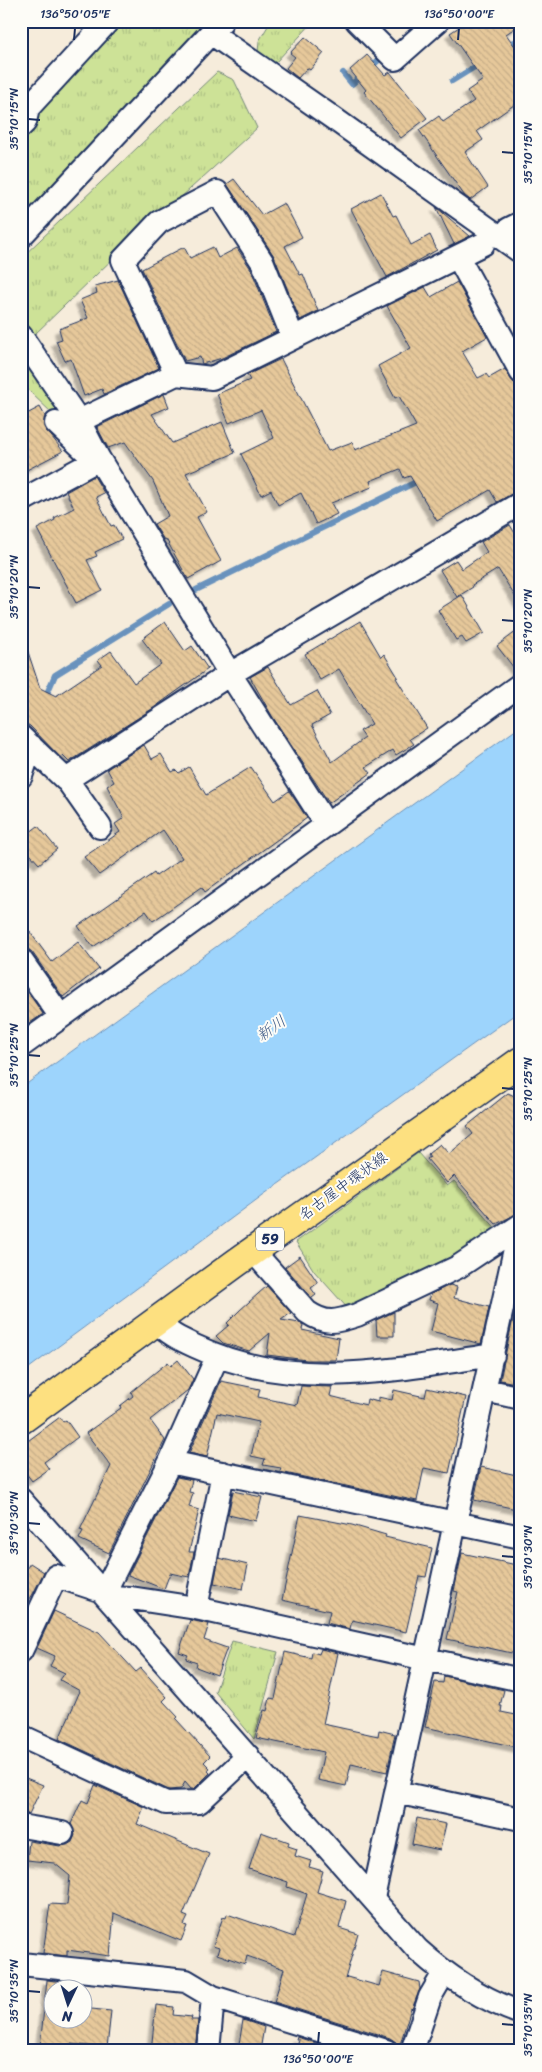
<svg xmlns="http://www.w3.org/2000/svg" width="542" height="2072" font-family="Sriracha,'Klee One',sans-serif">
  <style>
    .grass { fill: url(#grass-tufts); stroke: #74887a }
    .water { fill: #9dd4fc; stroke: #6992bd }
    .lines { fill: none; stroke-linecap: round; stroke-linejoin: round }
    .stream { stroke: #6992bd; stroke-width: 6 }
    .building { fill: url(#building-back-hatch); stroke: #1b2f5e; filter: url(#shadow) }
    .minor-casing { stroke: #1b2f5e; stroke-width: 26 }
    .major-casing { stroke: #1b2f5e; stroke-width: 31 }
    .minor { stroke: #fdfcf7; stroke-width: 22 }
    .major { stroke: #fde080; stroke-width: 28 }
    .ticks { fill: none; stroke: #1b2f5e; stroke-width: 2 }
    .labels { text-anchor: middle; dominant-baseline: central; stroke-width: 4; stroke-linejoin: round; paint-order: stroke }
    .shield { fill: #fdfcf7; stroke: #5f6c8c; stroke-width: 1 }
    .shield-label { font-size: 14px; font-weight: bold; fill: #1b2f5e }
    .street-label { font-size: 15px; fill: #1b2f5e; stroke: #fdfcf7 }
    .water-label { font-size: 16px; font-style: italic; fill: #3c5886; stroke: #fdfcf7 }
    .neatline { fill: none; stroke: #1b2f5e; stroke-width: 2 }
    .ticks-label { font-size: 12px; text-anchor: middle; fill: #1b2f5e }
  </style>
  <defs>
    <pattern id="grass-tufts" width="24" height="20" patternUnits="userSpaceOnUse" patternTransform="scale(1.25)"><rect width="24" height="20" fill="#cde297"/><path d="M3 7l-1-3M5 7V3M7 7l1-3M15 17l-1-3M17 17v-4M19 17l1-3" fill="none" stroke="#afc285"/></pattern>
    <pattern id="building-back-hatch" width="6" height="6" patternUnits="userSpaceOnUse" patternTransform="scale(1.25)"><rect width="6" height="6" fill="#e6c89a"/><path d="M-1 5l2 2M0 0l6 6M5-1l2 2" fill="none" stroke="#c5ac87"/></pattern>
    <filter id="shadow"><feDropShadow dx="-4.5" dy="4.5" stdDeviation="1" flood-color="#0004"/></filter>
  </defs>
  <rect width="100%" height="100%" fill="#f6ecdb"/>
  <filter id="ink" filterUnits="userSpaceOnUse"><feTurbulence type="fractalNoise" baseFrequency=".02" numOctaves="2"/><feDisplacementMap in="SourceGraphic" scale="10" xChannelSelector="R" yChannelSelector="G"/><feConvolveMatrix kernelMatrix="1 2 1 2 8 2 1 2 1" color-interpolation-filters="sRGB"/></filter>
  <g filter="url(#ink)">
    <path class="grass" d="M122,21H212L21,223V137L35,117Z
      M271,21H314L275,63L258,52L259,41Z
      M217,72L234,80L257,128L179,199L154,219L34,335L21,317V258Z
      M21,349L82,442L28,390L21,377Z
      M418,1153L447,1186L454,1181L499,1232L450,1263L350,1311L314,1271L296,1242Z
      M232,1641L278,1652L254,1739L215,1692Z"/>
    <path class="water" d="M521,726V1010L263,1195L21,1374V1088Z"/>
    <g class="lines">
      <path class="stream" d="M506,47L521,38
        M343,73L352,84L382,57
        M452,81L481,63
        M196,590L422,479
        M45,698L55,675L169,604"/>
    </g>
    <path class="building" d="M468,21H521V24L506,34L521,55V100L477,131L483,140L465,152L488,187L470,200L464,195L419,130L439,116L443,122L474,101L467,91L483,80L450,33Z
      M305,37L324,53L310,70L307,68L298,78L286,68L295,57L290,53Z
      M367,55L385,75L390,72L427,118L401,138L364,92L366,90L350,70Z
      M234,179L262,215L284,203L302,237L285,246L300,275L303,274L318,311L300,320L274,256L227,184Z
      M381,193L393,216L396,215L411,245L430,235L437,250L387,277L351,209Z
      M436,207L443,213L470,236L454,244Z
      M184,247L190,258L213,247L218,258L237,248L251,269L276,332L222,358L202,364L200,357L185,361L142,269Z
      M118,280L159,368L104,394L102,389L84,396L71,359L65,361L56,341L62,339L59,329L88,318L80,300L97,293L95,286Z
      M457,282L487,337L462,351L478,378L486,374L489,378L505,369L514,383L521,385V489L497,502L490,490L437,521L410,476L404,478L400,469L370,481L372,487L331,503L337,514L316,524L301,493L278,505L271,490L261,495L241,454L274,438L261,410L229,423L217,394L250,380L247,375L281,359L328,451L352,442L355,450L416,426L399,396L395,398L378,366L411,348L387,306L425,287L431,297Z
      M164,394L169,407L152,414L172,443L222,422L235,453L186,473L207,512L197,517L221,561L188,579L166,539L164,540L154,524L168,516L153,481L125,442L108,448L97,427Z
      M40,407L45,416L44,427L63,451L21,473V417Z
      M94,476L104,493L96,497L111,526L114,525L122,539L95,552L97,556L87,560L102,590L76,603L37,529L55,520L54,518L74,508L66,492Z
      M510,525L521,543V606L498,569L472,585L473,587L457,597L440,570L456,560L462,569L487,552L481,542Z
      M462,595L484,633L466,643L462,637L456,640L438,610Z
      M360,621L381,657L384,654L398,677L396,678L427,728L410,739L414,744L396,755L393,750L366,767L371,773L329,803L272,716L250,677L268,667L291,705L317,691L330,715L312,725L332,762L365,738L360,731L372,724L339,669L320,680L305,654Z
      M165,622L185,651L192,646L208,669L152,709L69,762L62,755L60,757L30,726L21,721V641L24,640L40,688L56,696L102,665L98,660L111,651L134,683L161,664L142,639Z
      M521,628V671L517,672L497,646Z
      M144,745L152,759L161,754L172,772L176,770L179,773L189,767L206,795L251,767L275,801L289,791L307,818L205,892L202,887L153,921L146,911L93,947L78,926L154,873L156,876L182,858L163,830L99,875L84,857L120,832L115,824L124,818L107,786L114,782L107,769Z
      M38,826L57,849L39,864L21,844V839Z
      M21,920L52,962L78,942L99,969L63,997L32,952L27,948L21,947Z
      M23,985L43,1014L21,1029V986Z
      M508,1093L521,1099V1212L496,1224L454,1176L447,1183L427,1159L430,1157L428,1154L440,1144L449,1154L473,1134L467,1126Z
      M300,1256L318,1283L311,1288L316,1295L312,1298L285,1267Z
      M450,1285L457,1287L454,1298L489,1307L481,1344L431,1331L438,1303L429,1300L431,1294Z
      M267,1286L291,1313L281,1320L300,1323L303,1325L302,1330L339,1338L336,1360H307L267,1355L270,1333L249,1351L223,1343L216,1336L229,1325L227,1323L240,1310Z
      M394,1312V1336H377L376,1320Z
      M514,1314L521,1316V1384L500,1380Z
      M178,1360L193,1379L188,1390L150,1420L165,1440L109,1553L79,1539L83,1531L80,1530L111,1466L86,1433L121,1408L120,1406L133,1396L131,1392L168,1362L171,1366Z
      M221,1381L260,1389L258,1397L297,1405L301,1386L332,1387L330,1396L366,1405L367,1399L378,1402V1397L392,1400L394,1390L425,1397L427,1388L466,1397L449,1473L424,1468L417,1501L280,1472L281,1468L263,1465L265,1459L251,1456L259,1422L217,1413L207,1457L189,1453Z
      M60,1417L63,1422L66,1420L78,1437L44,1462L49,1469L32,1481L21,1467V1446Z
      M481,1467L521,1476V1510L474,1500Z
      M177,1477L192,1480L189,1492L193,1493L189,1507L199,1510L189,1552H194L189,1577L170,1573L164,1589L128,1575Z
      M233,1491L262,1497L256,1521L228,1515Z
      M300,1515L352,1525L386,1535L385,1537L432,1548L426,1577L419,1576L406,1632L352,1620L350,1629L327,1623L330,1611L282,1600Z
      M462,1553L521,1566V1655L447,1639L458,1592L454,1591Z
      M219,1558L248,1565L243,1589L214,1583Z
      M30,1563L44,1572L33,1594L21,1613V1577Z
      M54,1611L99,1632L136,1672L141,1668L167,1697L163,1701L178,1717L176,1719L210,1756L204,1762L210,1768L208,1771L210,1773L194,1789H191L185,1782L181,1789L169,1790L59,1739L80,1691L60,1680L65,1673L50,1666L55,1656L37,1648Z
      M190,1620L209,1624L204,1640L227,1648L217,1675L196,1667L197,1663L186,1659L188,1655L179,1652Z
      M321,1649L338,1653L323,1724L378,1736L379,1730L395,1734L387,1772L351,1764L346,1786L318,1780L324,1752L256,1738L264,1710L267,1711L270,1698L275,1699L285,1652L311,1658L312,1652L319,1654Z
      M444,1676L504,1690L500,1706H502L501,1712L521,1716V1748L425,1727L435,1682L443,1683Z
      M21,1776L43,1785L29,1814L21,1813Z
      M95,1785L144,1807L137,1824L209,1854L183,1915L188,1917L184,1925L187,1926L181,1941L114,1913L110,1956L67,1950V1956L43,1953L50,1904L67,1905L70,1876L54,1863L27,1860L29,1841L60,1846L67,1845L72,1842L75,1835L71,1824L82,1800L88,1803Z
      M417,1818L446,1824L440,1850L412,1844Z
      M261,1832L289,1842L288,1846L297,1849L295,1856L311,1861L309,1867L323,1871L317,1892L346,1901L339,1928L358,1934L345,1979L347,1977L379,1986L383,1972L419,1982L420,1989L412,2009L411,2008L399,2048L396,2042L390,2038L274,2002L284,1969L247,1956L245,1964L217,1954L219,1948L213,1946L223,1917L226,1918L227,1914L294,1937L307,1894L287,1887L288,1882L249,1869Z
      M47,1980L64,1982L63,1987L73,1988V1990H52V2020H82V2008L111,2011L107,2048L71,2044V2050L40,2047Z
      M156,2005L174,2007L173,2015L192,2017L191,2020H198L195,2051H151Z
      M243,2020L264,2027L260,2051H238Z
      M297,2037L341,2051H296L299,2040H296Z"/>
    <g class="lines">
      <g class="minor-casing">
        <path id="minor" d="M357,21L395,59L438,21
          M211,33L333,118L521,252
          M21,126L25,122L28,108L108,21
          M509,229L521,223
          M21,236L222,21
          M458,257L521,372
          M21,336L79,421L99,459L230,674L326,824
          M176,374L123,260L159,222L217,192L263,263L293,338
          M79,421L176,374L212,378L483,244
          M56,423L90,455
          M21,501L99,459
          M21,737L66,780L230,674L521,503
          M21,776L31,746
          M67,780L100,827
          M21,960L61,1017
          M21,1046L521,684
          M253,1251L307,1312C326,1325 336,1322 357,1315L458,1267L521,1225
          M156,1321C168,1334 182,1340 197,1347C291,1392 395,1370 493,1355
          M217,1357L170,1462L521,1537
          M485,1390L521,1398
          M21,1500L418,1950C449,1978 481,1999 521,2013
          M104,1593L170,1462
          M108,1597L131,1598L196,1608L521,1680
          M196,1608L223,1473
          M21,1651L56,1576L102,1591
          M21,1736L166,1803L199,1802L248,1756
          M396,1792L521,1819
          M21,1826L62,1833
          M373,1898L520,1226
          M21,1964L186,1981L213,1997L386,2051
          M208,2051L213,1997
          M412,2051L430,1997L444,1973"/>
      </g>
      <g class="major-casing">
        <path id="major" d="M21,1420L236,1263L521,1061"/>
      </g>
      <use href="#minor" class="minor"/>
      <use href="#major" class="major"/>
    </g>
  </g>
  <path class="ticks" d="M74,40L75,28M458,40L459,28M28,119L40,120M502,152L514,153M28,587L40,588M502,620L514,621M28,1055L40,1056M502,1088L514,1089M28,1523L40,1524M502,1556L514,1557M28,1991L40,1992M502,2024L514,2025M318,2044L319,2032"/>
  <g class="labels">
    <rect class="shield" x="256" y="1227.5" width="28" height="23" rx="4"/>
    <g class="shield-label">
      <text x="270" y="1239">59</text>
    </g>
    <g class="street-label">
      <text transform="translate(343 1186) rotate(-36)">名古屋中環状線</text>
    </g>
    <g class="water-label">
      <text transform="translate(271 1028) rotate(-36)">新川</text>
    </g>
  </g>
  <rect width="542" height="2072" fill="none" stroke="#fdfcf7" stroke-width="55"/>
  <g transform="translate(68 2004) rotate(184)"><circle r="24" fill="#fdfcf7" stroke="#a3aaba"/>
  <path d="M0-4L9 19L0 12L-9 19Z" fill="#1b2f5e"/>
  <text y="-8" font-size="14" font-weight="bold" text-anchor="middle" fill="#1b2f5e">N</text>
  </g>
  <rect x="28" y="28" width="486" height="2016" class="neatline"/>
  <g class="ticks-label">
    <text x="75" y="18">136°50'05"E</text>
    <text x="459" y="18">136°50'00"E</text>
    <text transform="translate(14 119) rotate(-90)" y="4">35°10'15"N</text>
    <text transform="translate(528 153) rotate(-90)" y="4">35°10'15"N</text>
    <text transform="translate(14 587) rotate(-90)" y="4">35°10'20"N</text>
    <text transform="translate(528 621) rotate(-90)" y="4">35°10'20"N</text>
    <text transform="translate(14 1055) rotate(-90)" y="4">35°10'25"N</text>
    <text transform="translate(528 1089) rotate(-90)" y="4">35°10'25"N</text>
    <text transform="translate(14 1523) rotate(-90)" y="4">35°10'30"N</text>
    <text transform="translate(528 1557) rotate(-90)" y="4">35°10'30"N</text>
    <text transform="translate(14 1991) rotate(-90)" y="4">35°10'35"N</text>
    <text transform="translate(528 2025) rotate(-90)" y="4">35°10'35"N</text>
    <text x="318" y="2063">136°50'00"E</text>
  </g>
</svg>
